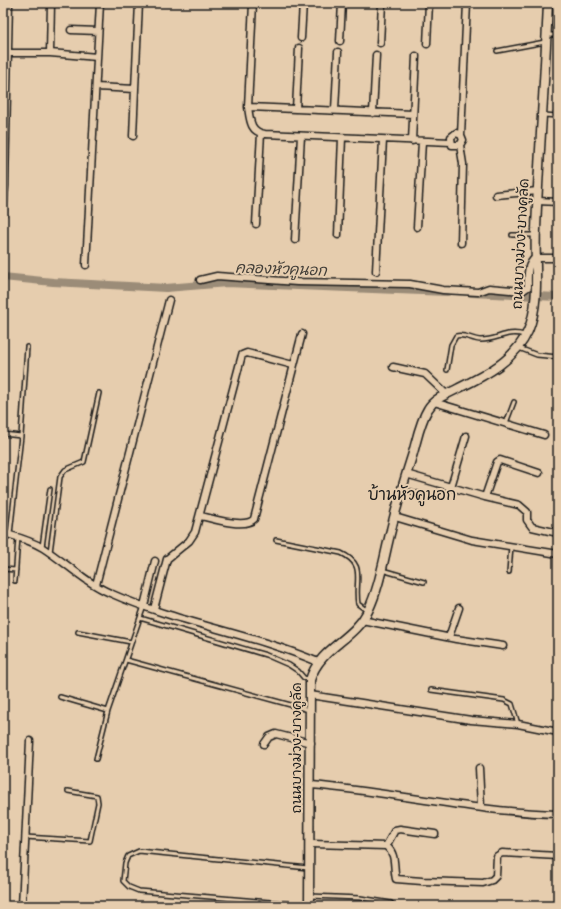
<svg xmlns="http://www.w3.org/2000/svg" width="561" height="909" font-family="Dekko,'Playpen Sans Thai',sans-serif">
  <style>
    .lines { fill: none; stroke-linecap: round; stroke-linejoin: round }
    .canal { stroke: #9b8c78; stroke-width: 8 }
    .lane-casing { stroke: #1c1c1c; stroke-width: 6 }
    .street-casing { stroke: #1c1c1c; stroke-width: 9 }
    .secondary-casing { stroke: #1c1c1c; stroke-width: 11 }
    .lane { stroke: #e6cdae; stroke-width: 3 }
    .street { stroke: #e6cdae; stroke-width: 6 }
    .secondary { stroke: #e6cdae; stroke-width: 8 }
    .labels { text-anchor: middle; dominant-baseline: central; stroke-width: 4; stroke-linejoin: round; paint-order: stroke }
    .street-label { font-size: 14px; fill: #1c1c1c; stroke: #e6cdae }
    .water-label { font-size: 15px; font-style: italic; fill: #423e38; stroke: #e6cdae }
    .quarter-label { font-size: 16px; fill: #1c1c1c; stroke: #e6cdae }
  </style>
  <rect width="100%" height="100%" fill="#e6cdae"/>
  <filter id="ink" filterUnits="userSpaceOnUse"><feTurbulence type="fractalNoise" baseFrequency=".025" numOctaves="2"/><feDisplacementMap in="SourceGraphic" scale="8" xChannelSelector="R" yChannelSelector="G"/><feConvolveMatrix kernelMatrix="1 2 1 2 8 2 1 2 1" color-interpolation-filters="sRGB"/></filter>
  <g filter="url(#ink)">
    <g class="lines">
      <path class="canal" d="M3,277L53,282L166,288L227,283L447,292
        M471,293L558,297"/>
      <g class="lane-casing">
        <path id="lane" d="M548,35H558
          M497,51L545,42
          M544,115L558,116
          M512,235H536
          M519,348L537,355L558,357
          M447,370L451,345L456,336C464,333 472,340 481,340C498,340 506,330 524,335
          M506,423L514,402
          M3,434L21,436L10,534
          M21,436L27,347
          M403,489L424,495
          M276,540L341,553C367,565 354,580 358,604L366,610
          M42,547L50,489
          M50,552L60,477L65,470L84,462L99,393
          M3,569L16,570
          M382,570L424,582
          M509,572L511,546
          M15,581L18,537
          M140,618L266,655L289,665L298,671L304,678L309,680
          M78,632L131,642
          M126,660L309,710
          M431,690L504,700L512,704L518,724
          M60,697L108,711
          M96,759L108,711L144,606
          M25,837L90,841L98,803L97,796L68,791
          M310,896L360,898L391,903L394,906
          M307,905L139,891L129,887L123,881L125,863L128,856L139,851L308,868"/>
      </g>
      <g class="street-casing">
        <path id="street" d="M253,3L248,107C250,120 250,132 265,134L451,142
          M71,30L98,31
          M301,38L303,3
          M340,41L342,3
          M380,43L382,3
          M427,44L429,3
          M8,53H50L97,57
          M50,53L51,3
          M96,87L135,89L139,3
          M248,107L413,114
          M296,109L299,48
          M335,110L338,52
          M373,113L376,55
          M461,135L456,133L451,137L452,145H460L463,140L461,135L467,3
          M133,136L135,89
          M412,141L416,56
          M460,145L463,164L461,243
          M496,195L538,191
          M538,201L558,202
          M3,214L5,186L9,3
          M256,224L261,133
          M417,227L422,142
          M338,235L342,138
          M295,240L301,136
          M86,265L100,3
          M376,271L383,140
          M200,280L217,276L297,282L410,284L443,290L478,292L489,288L522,291L528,287C528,277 526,265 535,258H558
          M393,367L425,374L446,394
          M434,402L544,435
          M406,474L485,497L519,505L527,512V520L532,527L558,533
          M451,487L466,436
          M485,497L497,462L500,460L539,473
          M201,516C213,519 245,529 254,519L302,334
          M395,517L472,540L558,554
          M3,533C17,537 30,540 43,548C65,562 86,583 110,593C177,623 251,633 318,662
          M96,585L169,300
          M144,606L155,561
          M154,609L167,559L189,541L195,532L242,355L247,353L293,365
          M362,620L456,639L503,646
          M449,637L459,608
          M310,695L471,720L518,724L558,732
          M264,744L269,737L276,734L311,743
          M479,768L481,807
          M311,785C393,792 475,812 558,814
          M311,844L386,846C397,854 393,867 396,879L422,881L483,883L492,880L496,876L497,856L502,853L558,856
          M386,846L395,830L400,829L435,834
          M22,906L30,741"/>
      </g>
      <g class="secondary-casing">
        <path id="secondary" d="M309,906L310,680C320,647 353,641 368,611C380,586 384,557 391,530C397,504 405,478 413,453C417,439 420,422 428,409C434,398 448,394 459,388C486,375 515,360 528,331C541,300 534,261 536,229C539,153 545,78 548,3"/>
      </g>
      <use href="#lane" class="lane"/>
      <use href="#street" class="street"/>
      <use href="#secondary" class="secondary"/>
    </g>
  </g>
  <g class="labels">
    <g class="street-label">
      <text transform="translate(522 244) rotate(-87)">ถนนบางม่วง-บางคูลัด</text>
      <text transform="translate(298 748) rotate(-90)">ถนนบางม่วง-บางคูลัด</text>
    </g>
    <g class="water-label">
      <text transform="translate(281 271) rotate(2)">คลองหัวคูนอก</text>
    </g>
    <g class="quarter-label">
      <text x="412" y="496">บ้านหัวคูนอก</text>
    </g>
  </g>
  <rect width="561" height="909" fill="none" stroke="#e6cdae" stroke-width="16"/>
  <rect x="8" y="8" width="545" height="893" fill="none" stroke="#1c1c1c" stroke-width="1.5" filter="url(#ink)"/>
</svg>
